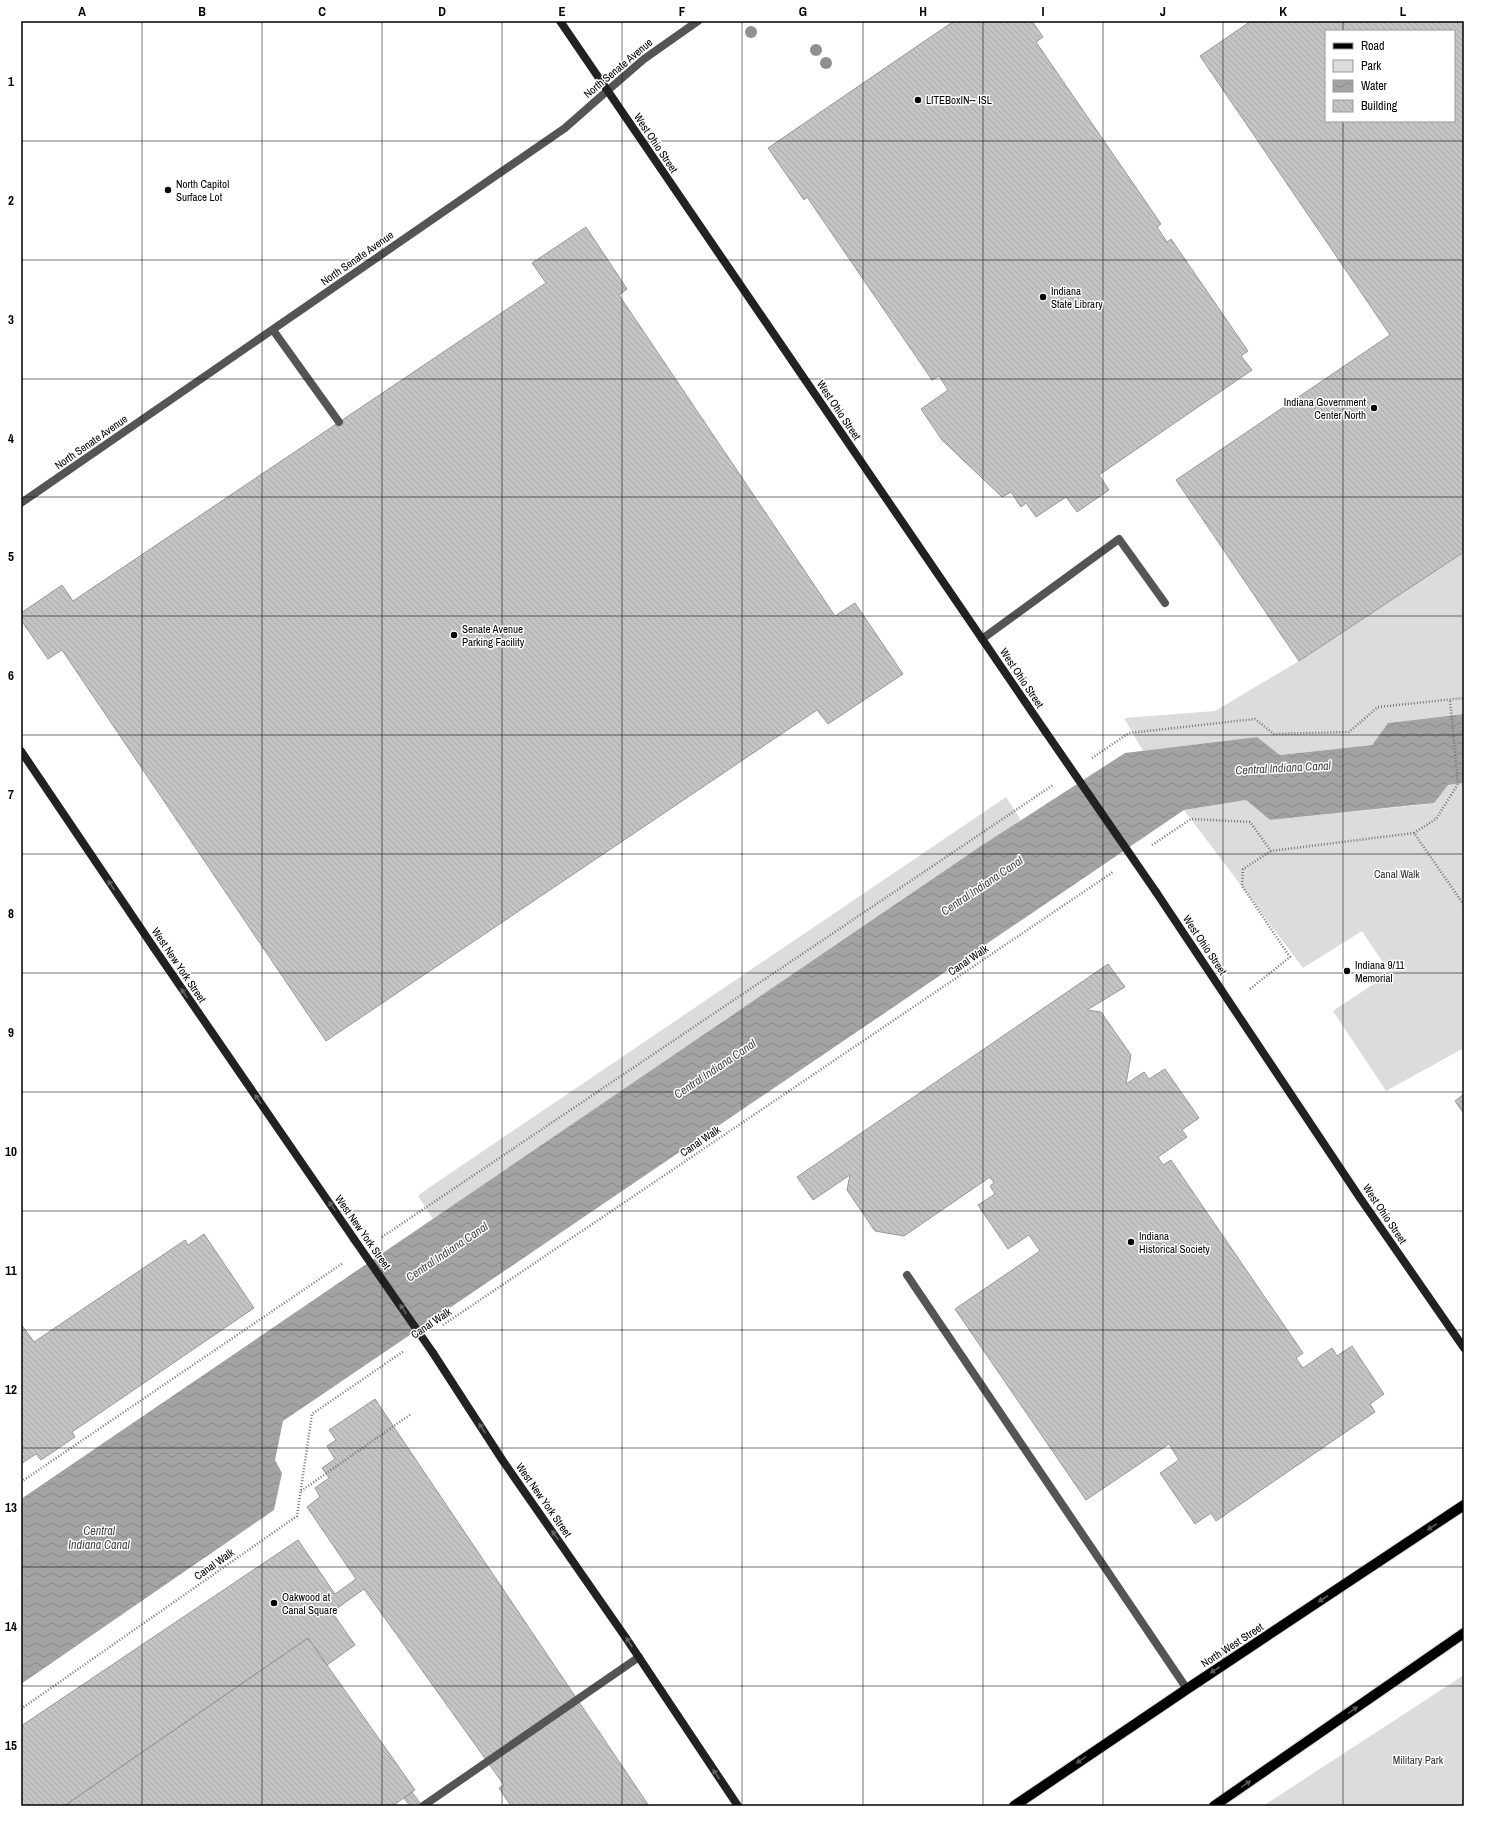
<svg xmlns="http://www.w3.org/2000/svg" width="1485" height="1827" font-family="'Archivo Narrow',sans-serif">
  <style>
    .park { fill: #dcdcdc }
    .water { fill: url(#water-waves) }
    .building { fill: url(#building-back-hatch); stroke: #999; fill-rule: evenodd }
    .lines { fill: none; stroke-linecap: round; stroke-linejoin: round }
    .primary-casing { stroke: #dbdbdb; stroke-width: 12 }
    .path { stroke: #777; stroke-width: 2.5; stroke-dasharray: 1 2; stroke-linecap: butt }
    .service { stroke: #555; stroke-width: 8 }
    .minor { stroke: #555; stroke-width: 8 }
    .tertiary { stroke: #555; stroke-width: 8 }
    .secondary { stroke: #222; stroke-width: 8 }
    .primary { stroke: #000; stroke-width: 10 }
    .secondary-bridge { stroke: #222; stroke-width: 8 }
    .tree { fill: #8f8f8f }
    .oneway { fill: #646464 }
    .oneway2 { fill: #595959 }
    .grid { fill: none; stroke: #000; stroke-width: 1; stroke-opacity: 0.55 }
    .poi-dot { fill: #000; stroke: #fff; stroke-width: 1.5 }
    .labels { text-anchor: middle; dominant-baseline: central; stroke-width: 3; stroke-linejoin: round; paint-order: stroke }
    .street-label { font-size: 11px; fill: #000; stroke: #fff }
    .poi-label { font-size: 11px; fill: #000; stroke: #fff; text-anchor: start }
    .park-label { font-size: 11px; fill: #333; stroke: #fff }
    .water-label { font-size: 12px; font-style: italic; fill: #444; stroke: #fff }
    .neatline { fill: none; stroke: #000; stroke-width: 1.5 }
    .grid-label { font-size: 13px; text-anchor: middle; font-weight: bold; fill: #000 }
  </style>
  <defs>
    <pattern id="water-waves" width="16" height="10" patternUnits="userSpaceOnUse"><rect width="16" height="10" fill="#a3a3a3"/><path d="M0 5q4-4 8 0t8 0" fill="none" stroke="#8b8b8b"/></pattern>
    <pattern id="building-back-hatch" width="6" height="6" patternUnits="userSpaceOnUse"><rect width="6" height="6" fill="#c4c4c4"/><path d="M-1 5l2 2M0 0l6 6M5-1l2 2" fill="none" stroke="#a7a7a7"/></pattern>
  </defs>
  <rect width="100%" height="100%" fill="#fff"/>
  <path class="park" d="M1464,552V714L1388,723L1372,745L1280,755L1257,737L1143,751L1124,718L1215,711L1299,661Z
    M1464,783V1048L1386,1091L1333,1011L1390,973L1362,931L1303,968L1184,810L1246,800L1270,820L1430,804L1448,785Z
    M1006,797L1021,820L433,1219L418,1196L427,1189Z
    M1464,1675V1806H1263Z"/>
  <path class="water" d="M1464,714V783L1448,785L1434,803L1270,820L1246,800L1184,810L283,1421L275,1460L282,1473L274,1510L21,1684V1499L981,846L1125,753L1257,737L1280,755L1372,745L1388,723Z"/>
  <path class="building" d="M954,21H1032L1043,37L1036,42L1161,224L1157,227L1167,242L1171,239L1248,351L1241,356L1252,370L1099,475L1109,490L1077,512L1066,497L1036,517L1026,503L1021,507L1011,492L1002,497L942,440L921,409L948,390L939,376L932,380L807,197L804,200L768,148Z
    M1251,21H1464V552L1299,661L1176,480L1390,335L1200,56ZM1326,31H1454V121H1326Z
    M586,227L627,289L619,295L835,616L855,603L903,674L828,724L817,710L326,1041L62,650L48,659L21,620V613L62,585L73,601L546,283L532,263Z
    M1108,964L1125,987L1087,1010L1101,1012L1131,1055L1126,1084L1144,1072L1149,1079L1165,1069L1199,1118L1182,1130L1187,1137L1158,1157L1163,1165L1171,1160L1303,1353L1296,1358L1303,1368L1332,1348L1337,1356L1352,1346L1384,1394L1370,1404L1375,1412L1216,1521L1211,1513L1195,1524L1160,1473L1179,1460L1169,1444L1086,1500L955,1309L1040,1251L1029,1235L1008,1249L978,1205L995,1194L990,1186L994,1183L990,1177L904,1236L875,1231L847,1190L850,1175L813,1200L797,1177Z
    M1464,1094V1114L1455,1101Z
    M204,1234L254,1308L72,1432L75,1437L41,1460L36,1454L21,1464V1324L34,1342L185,1240L188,1245Z
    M375,1399L649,1806H511L499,1788L504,1785L364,1589L332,1612L355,1645L327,1665L308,1638L64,1806H21V1726L298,1540L335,1594L356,1579L307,1507L320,1497L315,1488L329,1478L322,1468L335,1459L327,1446L336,1440L329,1430Z
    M308,1638L415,1790L404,1798L392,1806H64Z
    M412,1792L422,1806H410L404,1798Z"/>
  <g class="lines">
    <g class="primary-casing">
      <path id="primary" d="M1014,1806L1187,1689L1464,1505
        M1214,1806L1464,1633"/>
    </g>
    <path class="path" d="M1092,758L1129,733L1255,719L1274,734L1349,732L1378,707L1464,698
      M1414,833L1436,819L1458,784L1450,700
      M1152,845L1191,819L1250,822L1271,851L1414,833L1464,905
      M1250,989L1290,957L1242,886L1243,869L1271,851
      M382,1237L1053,785
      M443,1325L1113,872
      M21,1482L343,1263
      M301,1491L411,1414
      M21,1709L297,1516L312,1414L404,1351"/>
    <path class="service" d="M273,330L339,422
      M982,639L1119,539L1165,603
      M907,1275L1187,1689
      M423,1806L639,1657"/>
    <path class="minor" d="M607,91L644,59L698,21"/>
    <path class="tertiary" d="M21,503L565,128L607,91"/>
    <path class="secondary" d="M560,21L1045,731
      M21,751L154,948L354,1239
      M1156,892L1360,1198L1464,1348
      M433,1353L503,1461L626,1638L738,1806"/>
    <use href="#primary" class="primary"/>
    <path class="secondary-bridge" d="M1045,731L1156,892
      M354,1239L433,1353"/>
  </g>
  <g class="tree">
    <circle cx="751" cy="32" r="6"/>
    <circle cx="816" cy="50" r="6"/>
    <circle cx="826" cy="63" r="6"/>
  </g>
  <defs><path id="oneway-solid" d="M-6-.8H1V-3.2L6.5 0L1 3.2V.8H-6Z"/></defs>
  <g class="oneway">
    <use href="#oneway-solid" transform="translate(111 885) rotate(-124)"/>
    <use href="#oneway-solid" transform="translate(184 993) rotate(-125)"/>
    <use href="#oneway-solid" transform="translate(258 1099) rotate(-125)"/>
    <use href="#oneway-solid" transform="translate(332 1206) rotate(-125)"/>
    <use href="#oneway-solid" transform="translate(403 1309) rotate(-124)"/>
    <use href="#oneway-solid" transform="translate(482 1428) rotate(-123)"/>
    <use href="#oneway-solid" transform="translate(555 1535) rotate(-125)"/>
    <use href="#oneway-solid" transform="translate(629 1642) rotate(-123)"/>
    <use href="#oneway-solid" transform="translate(716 1774) rotate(-124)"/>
  </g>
  <g class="oneway2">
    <use href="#oneway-solid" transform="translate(1432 1527) rotate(147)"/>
    <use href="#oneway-solid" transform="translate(1323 1599) rotate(147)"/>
    <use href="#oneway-solid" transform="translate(1215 1670) rotate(147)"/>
    <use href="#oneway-solid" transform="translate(1353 1710) rotate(-35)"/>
    <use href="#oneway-solid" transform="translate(1081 1760) rotate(146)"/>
    <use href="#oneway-solid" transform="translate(1246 1784) rotate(-35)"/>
  </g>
  <path class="grid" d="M142,21V1806M262,21V1806M382,21V1806M502,21V1806M622,21V1806M742,21V1806M863,21V1806M983,21V1806M1103,21V1806M1223,21V1806M1343,21V31M1343,121V1806M21,141H1464M21,260H1464M21,379H1464M21,497H1464M21,616H1464M21,735H1464M21,854H1464M21,973H1464M21,1092H1464M21,1211H1464M21,1330H1464M21,1448H1464M21,1567H1464M21,1686H1464"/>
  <g class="poi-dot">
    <circle cx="918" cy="100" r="4"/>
    <circle cx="168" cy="190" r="4"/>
    <circle cx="1043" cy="297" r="4"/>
    <circle cx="1374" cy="408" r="4"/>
    <circle cx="454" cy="635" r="4"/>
    <circle cx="1347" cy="971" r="4"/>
    <circle cx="1131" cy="1242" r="4"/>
    <circle cx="274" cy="1603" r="4"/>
  </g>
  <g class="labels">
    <g class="street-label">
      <text transform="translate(618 68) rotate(-40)">North Senate Avenue</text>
      <text transform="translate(656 143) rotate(56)">West Ohio Street</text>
      <text transform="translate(357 258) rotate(-35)">North Senate Avenue</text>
      <text transform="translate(839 410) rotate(56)">West Ohio Street</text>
      <text transform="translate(91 442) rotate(-35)">North Senate Avenue</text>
      <text transform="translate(1022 678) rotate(56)">West Ohio Street</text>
      <text transform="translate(1205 945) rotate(56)">West Ohio Street</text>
      <text transform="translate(968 960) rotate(-34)">Canal Walk</text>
      <text transform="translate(179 965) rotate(56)">West New York Street</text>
      <text transform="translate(700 1141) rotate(-34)">Canal Walk</text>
      <text transform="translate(1385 1214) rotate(56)">West Ohio Street</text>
      <text transform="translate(363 1232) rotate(55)">West New York Street</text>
      <text transform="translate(431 1323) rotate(-34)">Canal Walk</text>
      <text transform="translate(544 1500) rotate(55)">West New York Street</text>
      <text transform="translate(214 1564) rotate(-35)">Canal Walk</text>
      <text transform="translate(1232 1645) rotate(-33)">North West Street</text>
    </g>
    <g class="poi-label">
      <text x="926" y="100">LITEBoxIN-- ISL</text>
      <text x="176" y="184">North Capitol<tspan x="176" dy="13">Surface Lot</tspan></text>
      <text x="1051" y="291">Indiana<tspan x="1051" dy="13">State Library</tspan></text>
      <text x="1366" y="402" text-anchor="end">Indiana Government<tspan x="1366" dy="13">Center North</tspan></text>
      <text x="462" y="629">Senate Avenue<tspan x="462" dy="13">Parking Facility</tspan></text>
      <text x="1355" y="965">Indiana 9/11<tspan x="1355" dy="13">Memorial</tspan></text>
      <text x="1139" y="1236">Indiana<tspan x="1139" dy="13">Historical Society</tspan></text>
      <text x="282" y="1597">Oakwood at<tspan x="282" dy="13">Canal Square</tspan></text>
    </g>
    <g class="park-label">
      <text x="1397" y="874">Canal Walk</text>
      <text x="1418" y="1760">Military Park</text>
    </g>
    <g class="water-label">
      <text transform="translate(1283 768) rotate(-3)">Central Indiana Canal</text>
      <text transform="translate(982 886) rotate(-34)">Central Indiana Canal</text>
      <text transform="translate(715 1069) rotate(-34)">Central Indiana Canal</text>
      <text transform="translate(447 1252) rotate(-34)">Central Indiana Canal</text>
      <text x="99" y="1531">Central<tspan x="99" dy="14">Indiana Canal</tspan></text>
    </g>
  </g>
  <rect width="1485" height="1827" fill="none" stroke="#ffffff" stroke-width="44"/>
  <rect x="1325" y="30" width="130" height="92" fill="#ffffff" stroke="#999999"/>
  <rect x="1333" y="43" width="20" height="6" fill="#000000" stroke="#999999"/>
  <text x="1361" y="50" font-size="12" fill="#000000">Road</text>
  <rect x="1333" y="60" width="20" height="12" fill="#dcdcdc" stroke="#999999"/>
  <text x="1361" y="70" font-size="12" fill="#000000">Park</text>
  <rect x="1333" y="80" width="20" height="12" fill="url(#water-waves)" stroke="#999999"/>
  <text x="1361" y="90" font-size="12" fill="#000000">Water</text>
  <rect x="1333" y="100" width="20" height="12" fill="url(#building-back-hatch)" stroke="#999999"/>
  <text x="1361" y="110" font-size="12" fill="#000000">Building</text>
  <rect x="22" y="22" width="1441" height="1783" class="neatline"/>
  <g class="grid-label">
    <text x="82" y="16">A</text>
    <text x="202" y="16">B</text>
    <text x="322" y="16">C</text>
    <text x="442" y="16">D</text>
    <text x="562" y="16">E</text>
    <text x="682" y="16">F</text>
    <text x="803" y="16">G</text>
    <text x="923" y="16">H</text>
    <text x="1043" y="16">I</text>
    <text x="1163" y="16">J</text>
    <text x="1283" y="16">K</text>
    <text x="1403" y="16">L</text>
    <text x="11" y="86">1</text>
    <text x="11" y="205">2</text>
    <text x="11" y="324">3</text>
    <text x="11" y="443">4</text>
    <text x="11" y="561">5</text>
    <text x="11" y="680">6</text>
    <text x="11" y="799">7</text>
    <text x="11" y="918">8</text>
    <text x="11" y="1037">9</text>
    <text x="11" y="1156">10</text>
    <text x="11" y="1275">11</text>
    <text x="11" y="1394">12</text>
    <text x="11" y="1512">13</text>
    <text x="11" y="1631">14</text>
    <text x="11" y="1750">15</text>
  </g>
</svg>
